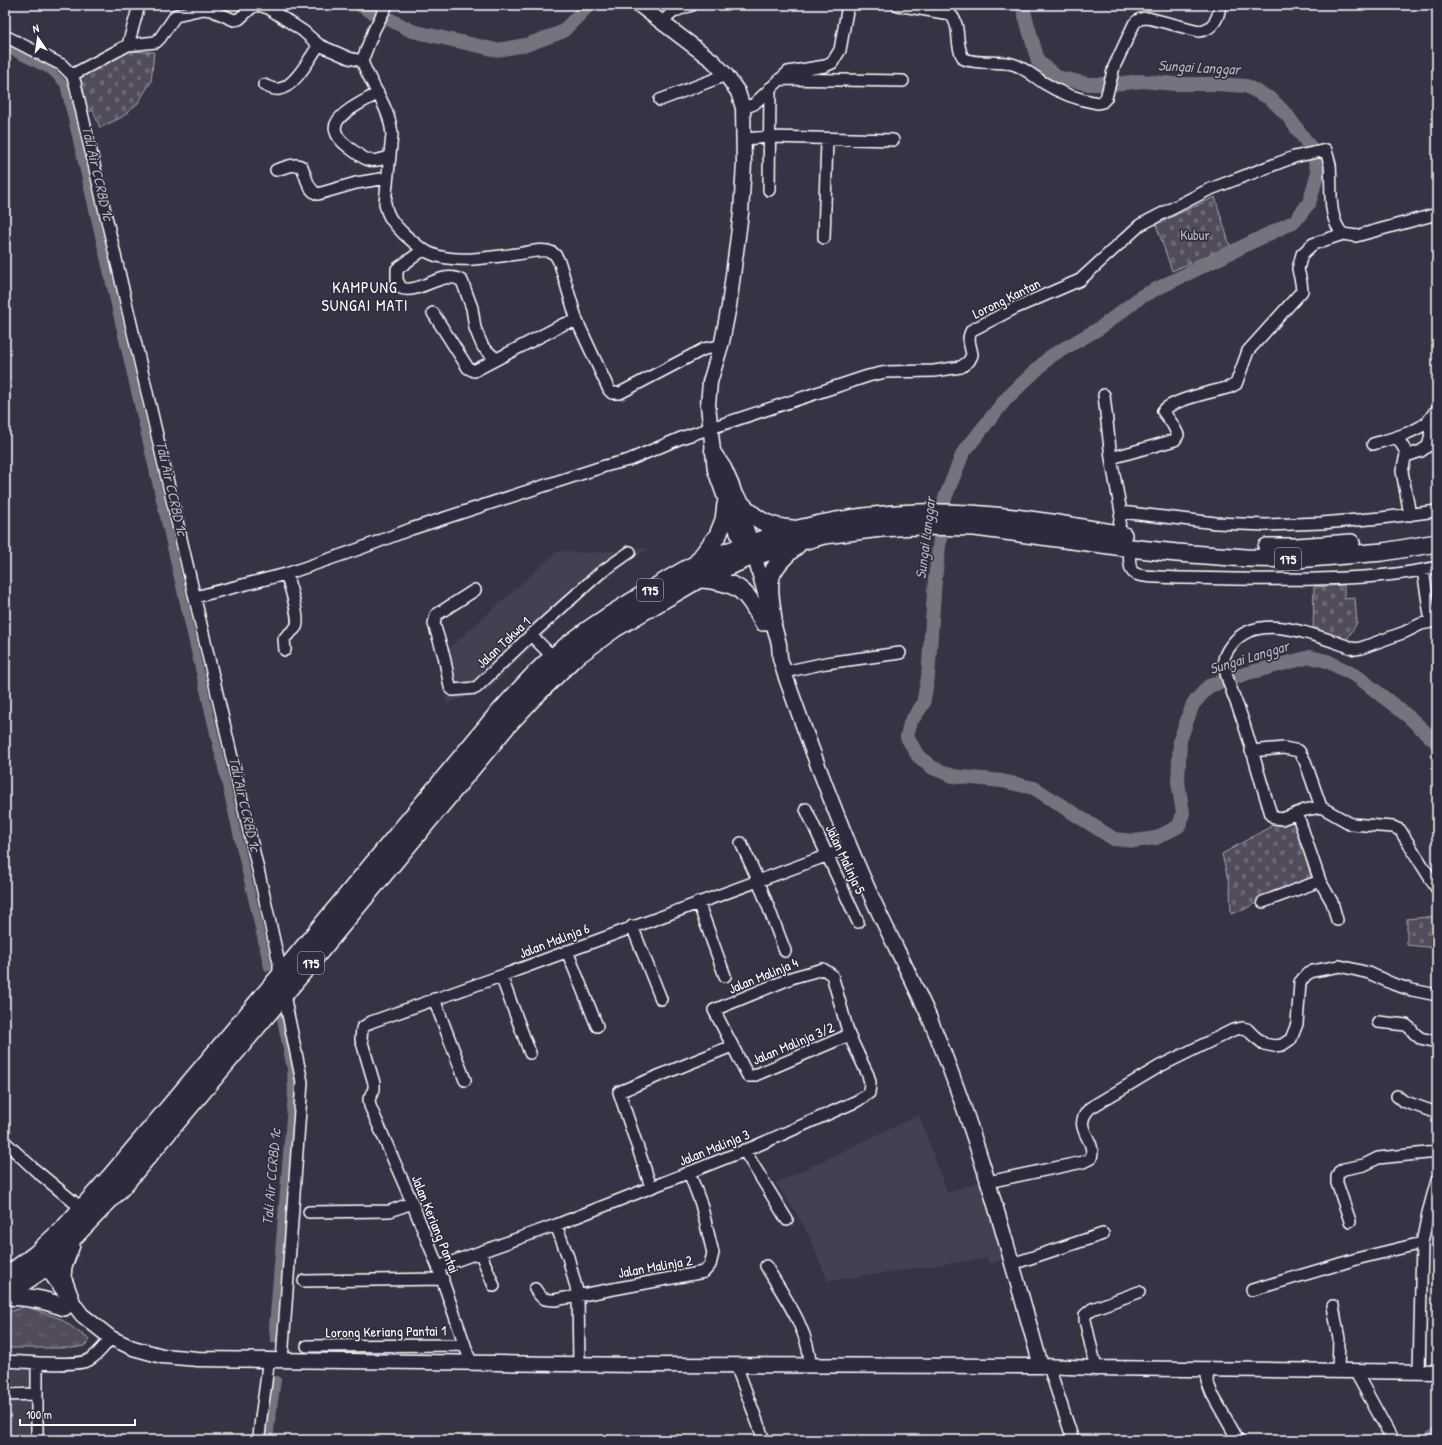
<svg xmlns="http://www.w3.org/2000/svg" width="1442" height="1445" font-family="'Patrick Hand',sans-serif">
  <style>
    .built { fill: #444051 }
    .grass { fill: url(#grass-tufts); stroke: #a8a6ae }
    .cemetery { fill: url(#cemetery-stones); stroke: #a8a6ae }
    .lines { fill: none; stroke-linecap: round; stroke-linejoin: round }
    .canal { stroke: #76737f; stroke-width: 8 }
    .river { stroke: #76737f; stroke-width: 14 }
    .minor-casing { stroke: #fff; stroke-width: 14 }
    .major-casing { stroke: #fff; stroke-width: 17 }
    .highway-casing { stroke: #fff; stroke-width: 20 }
    .minor { stroke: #2f2a3d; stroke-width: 11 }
    .major { stroke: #2f2a3d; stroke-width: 14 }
    .highway { stroke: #2f2a3d; stroke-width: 17 }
    .labels { text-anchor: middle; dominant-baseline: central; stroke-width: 3; stroke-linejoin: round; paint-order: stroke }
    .shield { fill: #2f2a3d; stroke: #c1bfc5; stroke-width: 1 }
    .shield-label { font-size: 13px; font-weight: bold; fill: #fff }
    .park-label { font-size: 14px; fill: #b9b7be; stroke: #2f2a3d }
    .street-label { font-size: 14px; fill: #fff; stroke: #2f2a3d }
    .water-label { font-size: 15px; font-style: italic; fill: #b4b2b9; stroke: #2f2a3d }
    .quarter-label { font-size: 16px; letter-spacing: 1px; fill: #fff; stroke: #2f2a3d }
  </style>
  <defs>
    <pattern id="grass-tufts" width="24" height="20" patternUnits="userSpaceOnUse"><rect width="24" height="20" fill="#514c5c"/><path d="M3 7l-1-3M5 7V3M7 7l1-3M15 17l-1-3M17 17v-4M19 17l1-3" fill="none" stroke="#6b6774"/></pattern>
    <pattern id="cemetery-stones" width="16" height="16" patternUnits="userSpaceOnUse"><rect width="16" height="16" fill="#514c5c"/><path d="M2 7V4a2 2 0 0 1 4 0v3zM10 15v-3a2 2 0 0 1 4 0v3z" fill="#6b6774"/></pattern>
  </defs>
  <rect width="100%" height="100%" fill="#373345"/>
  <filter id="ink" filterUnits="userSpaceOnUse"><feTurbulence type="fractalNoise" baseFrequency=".025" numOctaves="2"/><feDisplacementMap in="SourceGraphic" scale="8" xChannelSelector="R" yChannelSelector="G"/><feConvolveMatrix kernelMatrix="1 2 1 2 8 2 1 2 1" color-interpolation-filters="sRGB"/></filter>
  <g filter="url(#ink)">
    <path class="built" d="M648,548L581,599L487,691L447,703L437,659L558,551L588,553Z
      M919,1115L947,1193L981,1181L1004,1259L989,1264L987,1258L828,1281L809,1236L797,1214L776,1183Z
      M43,1369L45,1434L5,1435V1370Z"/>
    <path class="grass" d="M25,1306L61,1319L90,1340L84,1346L73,1348H5V1314Z"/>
    <path class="cemetery" d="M120,51L154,52L151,82L138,103L122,117L100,128L93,110L84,114L75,77Z
      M1215,197L1230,246L1172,271L1156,224Z
      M1344,585V599L1355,598L1357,623L1344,644L1313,633L1314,587Z
      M1288,819H1292L1295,824L1313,882L1267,897L1243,910L1231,914L1230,888L1222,854L1275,824Z
      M1437,916V948L1407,945V919Z"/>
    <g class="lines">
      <path class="canal" d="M5,48L51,71L64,84L268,967
        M274,1339L273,1327L292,1093L291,1069L281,1019
        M269,1440L271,1421L277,1380"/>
      <path class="river" d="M360,5L372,12
        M1022,5L1038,61L1057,77L1088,84H1113L1142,81L1175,84H1216L1246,86L1271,99L1287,115L1311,148L1318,172L1309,203L1295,221L1142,296L1100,328L1051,356L1006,399L963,453L945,498L935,579L928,677L923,704L910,723L907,737L918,756L933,768L953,776L1002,781L1034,788L1114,839L1135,841L1156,838L1179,826L1183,813L1178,782L1180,740L1193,704L1209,686L1248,673L1310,657L1327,661L1358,677L1409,717L1437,743
        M389,19L412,31L497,50L526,45L562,32L589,5
        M1430,1440L1437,1433"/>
      <g class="minor-casing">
        <path id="minor" d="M897,5L950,14C962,25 954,46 964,59C979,65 996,60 1012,64C1024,67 1033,76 1044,83C1060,93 1079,100 1098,103L1102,102L1106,98L1114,67L1134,24C1138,19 1141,18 1148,18L1199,31C1213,30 1219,17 1220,5
          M664,23C669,11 680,9 692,5
          M5,36L62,65L72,75L75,83L260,878L279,963V977
          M128,45L139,5
          M362,61C371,86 390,107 392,135L385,203C387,217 395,225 404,234C414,243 424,252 437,256C463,263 491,257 517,254C527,253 541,248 551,252C556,254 558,259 560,264L577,321L609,390L612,393H620L704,349L721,346
          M362,61L374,30L387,5
          M72,75L128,45L156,42L160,38L176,15L203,9L211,10L234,20L239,19L251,8L257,5L262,6L268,8L303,31L319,45L349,58L362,61
          M780,79L903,81
          M264,85C269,87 273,90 279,89C295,87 310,57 319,45
          M378,93C367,100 341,111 336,124C334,128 336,134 339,138C342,143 363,159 369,160C375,162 384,158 390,157
          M660,100L726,75
          M743,108L754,104L788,72L825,66L832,63L840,50L848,5
          M744,139L770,137L893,140
          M276,170C284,168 295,162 302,167C306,176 308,191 318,194L356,183L387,178
          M769,190L770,88
          M824,238L827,139
          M423,250L397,269V280L401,288C419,295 444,268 462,281L472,308L475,328L479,338L483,347L496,359
          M433,313L468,368L474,371L564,324L577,321
          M1104,395L1111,458L1121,512L1118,534
          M1397,437L1405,450L1406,455L1402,471L1410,515
          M1373,444C1390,439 1410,434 1425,424C1431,420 1431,414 1437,410
          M1406,456L1421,451L1428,446C1431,438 1432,430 1428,422
          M1111,458L1175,440L1178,435L1173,425L1163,411C1173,399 1214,392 1230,387L1236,384L1248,351L1302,291L1301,282L1298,269L1302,254L1313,244L1343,234
          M1121,512L1216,523L1266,525L1322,523L1381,518L1437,511
          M1129,547C1130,554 1128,569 1134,573C1141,578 1173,577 1182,578C1227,579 1271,580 1316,579C1357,578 1397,576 1437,567
          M1423,570L1431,622L1421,624L1405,632L1361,648L1355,649C1322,638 1259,609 1232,644C1228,649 1223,656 1224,663C1225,678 1238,705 1243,721C1253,752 1261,783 1271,814L1275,818L1282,819L1305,810L1321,807L1351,824L1393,827L1400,830L1437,889
          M475,590L436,615L434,624L444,656L450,687L453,690L476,688L531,635L600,573L630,552
          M195,597L286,574L359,549L411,529L605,466L629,460L681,438L868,376L886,372L934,371L961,367L969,361L972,355C971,346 966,339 972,330L1015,308L1080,280L1140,225L1208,190L1294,157L1326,150C1327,155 1329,160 1330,165C1332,185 1327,219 1343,234L1356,236L1437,214
          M531,635L553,657
          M285,650L284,639C287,634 293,632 296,627C301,620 289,583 286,574
          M784,672L826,663L900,653
          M1251,751L1284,748L1299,751L1305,761L1321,807
          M806,809L858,922
          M1297,813L1320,881L1332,902L1337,920
          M741,843L758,880L785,951
          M698,902L725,976
          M1263,902L1320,881
          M632,926L661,999
          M567,951L597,1026
          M501,976L530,1053
          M434,999L465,1080
          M1378,1022L1406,1025L1411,1029L1414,1033L1420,1038L1437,1042
          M1397,1096L1403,1101L1437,1113
          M5,1142L34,1169L81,1208
          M744,1150L787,1220
          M988,1182L1083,1162L1091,1158C1097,1138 1070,1129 1090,1108L1160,1066L1233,1030L1242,1028L1247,1029L1254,1036L1264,1044L1274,1046L1282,1045L1291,1039L1297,1024L1300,982L1307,974L1313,971L1340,966L1369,973L1393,984L1412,990L1437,995
          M651,1187L619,1092L732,1046
          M309,1212L390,1211L412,1203
          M1350,1221L1337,1183V1177L1339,1172L1344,1169L1364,1165L1378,1158L1437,1152
          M556,1225L568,1257L578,1295L579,1364
          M480,1252L494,1286
          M1012,1264L1103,1234
          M766,1266C783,1295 810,1331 810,1366
          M438,1267L556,1225L756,1146L857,1101L869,1093L870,1082L868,1075L849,1035L832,975L823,969L794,977L714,1010L748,1076H753L849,1035
          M304,1281L443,1279
          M535,1289C542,1299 543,1300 555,1300L704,1272L710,1265L713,1253L701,1204L689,1172
          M1252,1290L1360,1258L1422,1243
          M1333,1306L1339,1339L1338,1371
          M307,1346L465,1345
          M282,1360L302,1082L284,995
          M5,1361C22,1362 76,1367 89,1360C98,1355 104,1346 111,1338
          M471,1363L438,1267L411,1200L370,1106L369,1099L374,1089V1083L361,1039L362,1028L371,1022L501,976L850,847
          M736,1365L764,1440
          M1049,1367L1073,1440
          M1096,1368L1085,1320V1315L1092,1309L1139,1292
          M1208,1369L1207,1381L1212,1394L1238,1440
          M1355,1371L1390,1435
          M1419,1372L1422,1243L1428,1213L1437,1180
          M5,1395L37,1394
          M37,1440V1363
          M259,1440C260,1413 267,1387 268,1360"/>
      </g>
      <g class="major-casing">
        <path id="major" d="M639,5L713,61L726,75L738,92L743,108L744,163L741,213L729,306L722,342L710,382L708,405L715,470L743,548
          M712,450L724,468L732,486L751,543L779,644L780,658L784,672C810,746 837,820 869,891C888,934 911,975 930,1019C977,1131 1008,1249 1041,1366
          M39,1258L82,1315L111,1338L133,1348L162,1356L198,1359L637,1365L1041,1366L1096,1368L1437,1372"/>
      </g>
      <g class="highway-casing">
        <path id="highway" d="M737,499C753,518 767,528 793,529
          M1267,547H1297L1351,543
          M696,564L718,535L724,520L726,504
          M701,579C740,582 746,591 763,622
          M773,620C768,579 764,573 797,545
          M71,1245L63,1266L62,1277L71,1301
          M5,1277L36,1254L65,1227L111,1176L279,977L494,718C514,697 532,674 554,656C579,635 604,618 631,602C652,589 673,576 694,565C705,560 716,556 727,552C787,528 852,515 916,513C986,511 1055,523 1123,535
          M5,1295L39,1272L45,1267L122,1187L298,978L506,727L534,697L574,658L614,629L663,600L699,579L746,559L802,541L824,535L881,528L915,526L975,527L1139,549L1177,553L1246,558L1297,559L1383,552L1437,543
          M5,1296C28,1297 43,1299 64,1307"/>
      </g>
      <use href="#minor" class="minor"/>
      <use href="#major" class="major"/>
      <use href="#highway" class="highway"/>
    </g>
  </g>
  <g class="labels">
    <g class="shield">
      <rect x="1275" y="548" width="26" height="22" rx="3"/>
      <rect x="637" y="579" width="26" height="22" rx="3"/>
      <rect x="298" y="952" width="26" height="22" rx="3"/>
    </g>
    <g class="shield-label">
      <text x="1288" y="559">175</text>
      <text x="650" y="590">175</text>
      <text x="311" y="963">175</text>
    </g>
    <g class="park-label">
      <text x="1195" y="234">Kubur</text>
    </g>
    <g class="street-label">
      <text transform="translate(1006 298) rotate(-26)">Lorong Kantan</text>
      <text transform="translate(503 642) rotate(-43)">Jalan Takwa 1</text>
      <text transform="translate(846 859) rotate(65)">Jalan Malinja 5</text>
      <text transform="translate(554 940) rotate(-21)">Jalan Malinja 6</text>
      <text transform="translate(763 975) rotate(-22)">Jalan Malinja 4</text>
      <text transform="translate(793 1043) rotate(-23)">Jalan Malinja 3/2</text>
      <text transform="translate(714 1147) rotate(-22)">Jalan Malinja 3</text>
      <text transform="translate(436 1224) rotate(68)">Jalan Keriang Pantai</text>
      <text transform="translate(655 1266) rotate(-10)">Jalan Malinja 2</text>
      <text transform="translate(386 1331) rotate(-1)">Lorong Keriang Pantai 1</text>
    </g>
    <g class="water-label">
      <text transform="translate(1199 67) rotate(3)">Sungai Langgar</text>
      <text transform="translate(98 173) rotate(77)">Tali Air CCRBD 1c</text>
      <text transform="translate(172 488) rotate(77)">Tali Air CCRBD 1c</text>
      <text transform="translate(925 538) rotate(-83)">Sungai Langgar</text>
      <text transform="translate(1249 657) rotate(-17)">Sungai Langgar</text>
      <text transform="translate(245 804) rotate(77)">Tali Air CCRBD 1c</text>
      <text transform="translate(271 1177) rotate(-85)">Tali Air CCRBD 1c</text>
    </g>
    <g class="quarter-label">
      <text x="365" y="287">KAMPUNG<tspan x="365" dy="18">SUNGAI MATI</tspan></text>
    </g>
  </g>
  <rect width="1442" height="1445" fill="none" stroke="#2f2a3d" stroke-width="20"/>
  <rect x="10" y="10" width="1422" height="1425" fill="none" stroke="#fff" stroke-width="1.5" filter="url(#ink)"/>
  <g transform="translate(38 38) rotate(347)" stroke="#2f2a3d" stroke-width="3" paint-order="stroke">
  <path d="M0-3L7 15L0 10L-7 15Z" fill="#ffffff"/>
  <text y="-6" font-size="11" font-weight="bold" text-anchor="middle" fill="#ffffff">N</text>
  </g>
  <path d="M20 1419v6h115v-6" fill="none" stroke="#ffffff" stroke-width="2"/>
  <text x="26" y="1419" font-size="12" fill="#ffffff" stroke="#2f2a3d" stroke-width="3" paint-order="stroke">100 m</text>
</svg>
